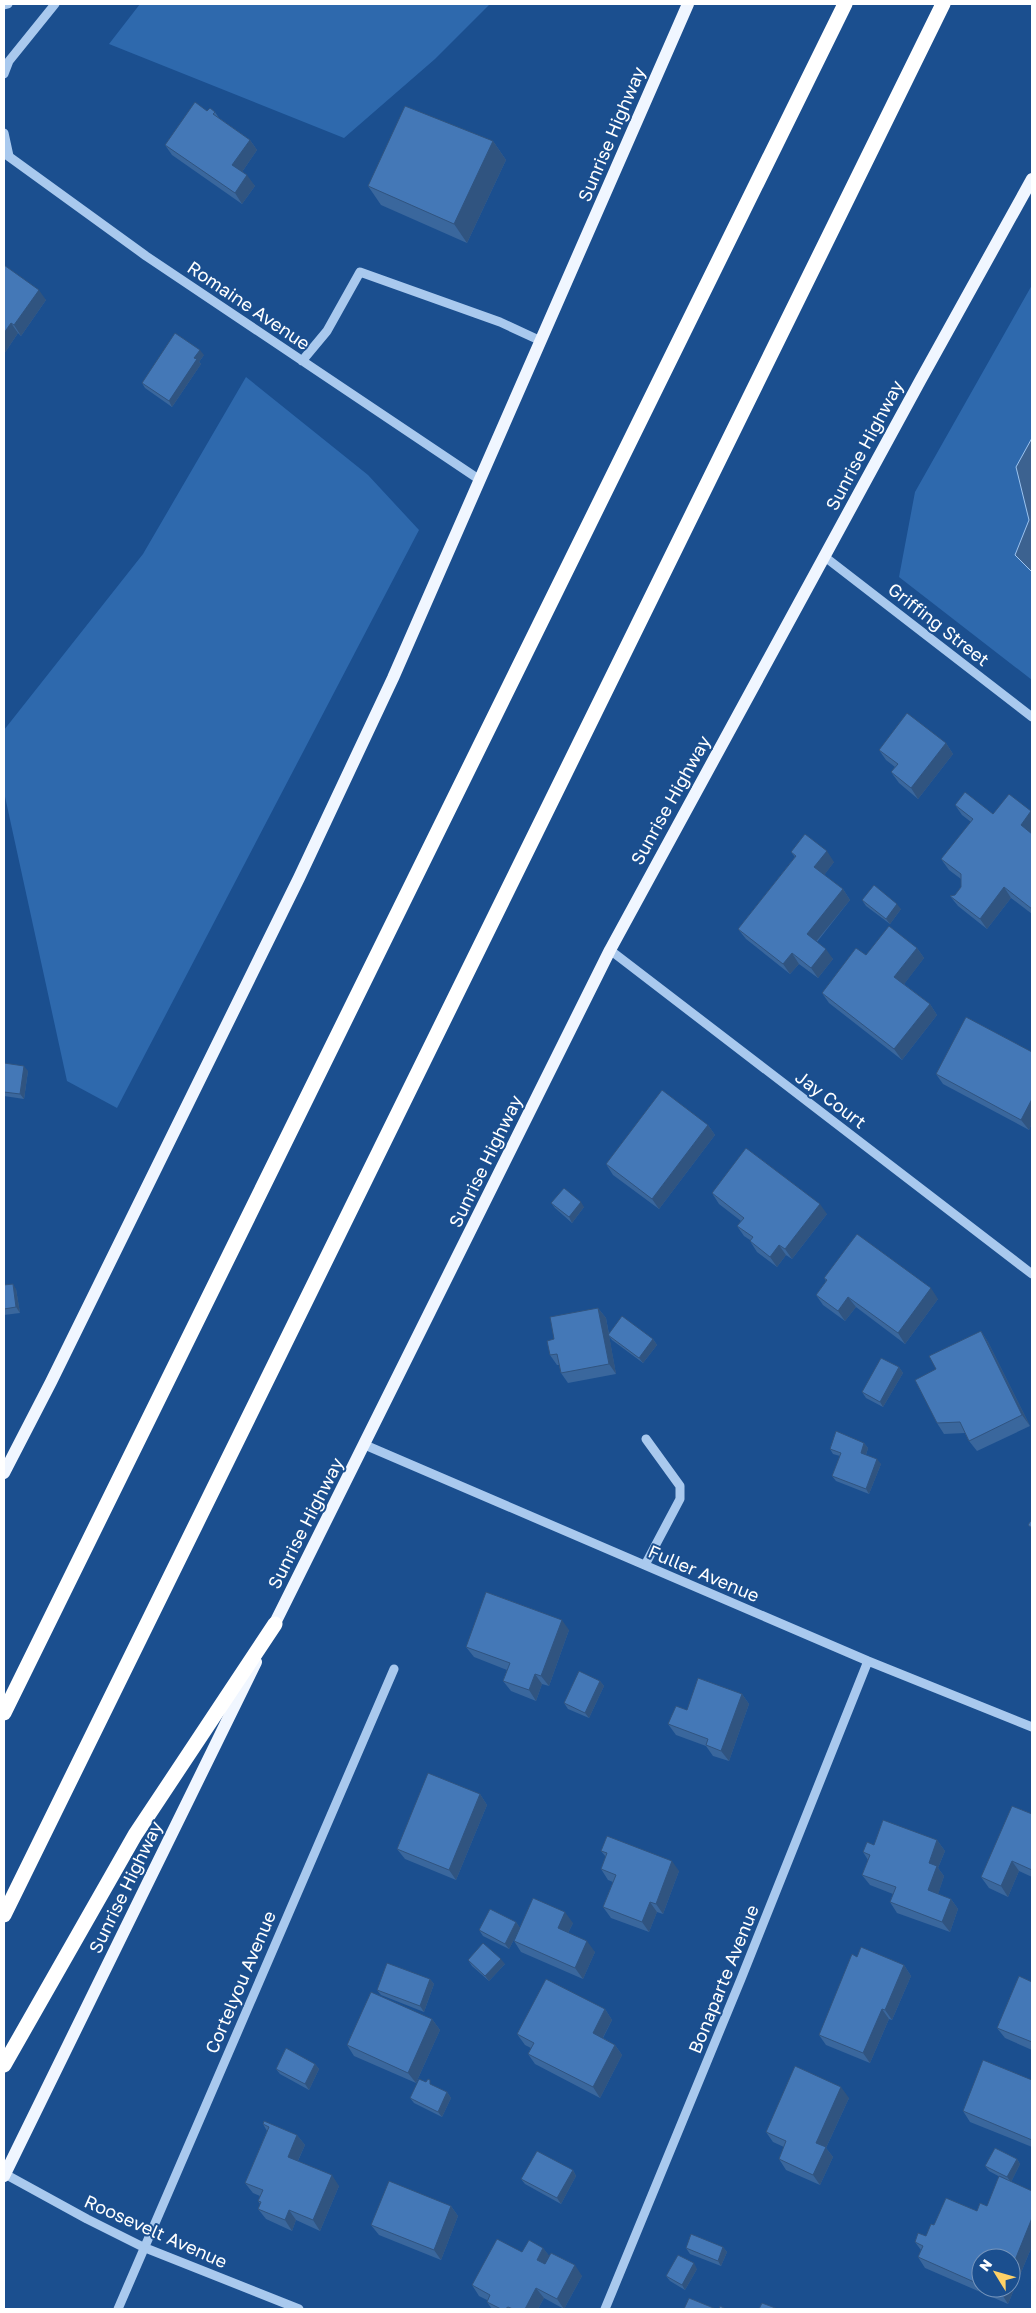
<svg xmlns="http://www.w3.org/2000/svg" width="1036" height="2313" font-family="'Golos Text',sans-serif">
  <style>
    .green { fill: #2e69ad }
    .water { fill: #3c6290; stroke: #9cc4f0 }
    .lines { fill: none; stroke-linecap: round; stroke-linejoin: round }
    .minor { stroke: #a9c9ee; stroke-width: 9 }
    .major { stroke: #f0f6ff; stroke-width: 12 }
    .highway { stroke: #fff; stroke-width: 15 }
    .wall { fill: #3a679d; fill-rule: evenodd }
    .shaded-wall { fill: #305480 }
    .building { fill: #4478b7; stroke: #305480 }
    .labels { text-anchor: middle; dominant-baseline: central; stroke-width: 4; stroke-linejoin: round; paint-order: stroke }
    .street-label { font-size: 18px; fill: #fff; stroke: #1b4f8f }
  </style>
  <rect width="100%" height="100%" fill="#1b4f8f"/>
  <path class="green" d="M140,4H490L435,59L344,138L109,44Z
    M1032,285V680L899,577L915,492Z
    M246,377L368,475L419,530L117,1108L67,1081L4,792V730L143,554Z"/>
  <path class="water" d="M1032,438V572L1015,555L1029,520L1016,467Z"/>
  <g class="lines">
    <path class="minor" d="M4,5L8,4
      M4,74L9,61L55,4
      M4,133L9,156
      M4,153L146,256L480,480
      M302,361L327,331L360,272L500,322L541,341
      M825,557L1032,717
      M610,950L1032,1274
      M365,1445L868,1661L1032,1727
      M645,1565L680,1499V1486L646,1439
      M5,2174L87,2219L143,2247L299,2309
      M118,2309L394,1669
      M605,2309L741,1979L868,1661"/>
    <path class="major" d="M4,1473L51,1382L299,878L393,678L688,4
      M270,1633L610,950L920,381L1032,179
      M4,2176L256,1662"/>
    <path class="highway" d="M4,1713L845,4
      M4,1915L943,4
      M4,2065L135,1835L275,1624"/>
  </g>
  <path class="wall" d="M207,111L215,112L219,118L250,140L257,150L242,172L255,186L242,204L172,155L165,145Z
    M493,141L506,160L467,243L381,205L368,186Z
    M4,265L46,300L21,336L18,333L4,354Z
    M204,355L199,362L201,364L172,407L145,388L142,383Z
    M946,743L953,754L918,799L899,783L891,772L895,767L886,760L879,750Z
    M955,805L993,814L1031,811L1032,812V830L1030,833L1032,834V914L1011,898L987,929L958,906L950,896L955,895L961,887V879L949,870L941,859L971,822L962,815Z
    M791,852L834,862L824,875L843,889L850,900L817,942L833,959L818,978L799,964L790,974L746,939L738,929L795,857Z
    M862,900L901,909L890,924L866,906Z
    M917,948L924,958L904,984L930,1004L937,1015L902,1060L829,1003L822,993L866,955Z
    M1032,1052V1123L1029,1130L943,1084L936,1074Z
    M4,1063L28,1071L24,1099L4,1096Z
    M708,1125L715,1135L659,1209L613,1175L606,1164Z
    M712,1193L827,1214L792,1259L786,1255L777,1267L757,1252L750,1241V1240L744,1236L737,1226L741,1221L719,1204Z
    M551,1203L584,1207L572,1223L555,1208Z
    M824,1278L938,1299L905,1344L856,1307L845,1321L823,1305L816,1295L826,1281Z
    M4,1285L16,1289L20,1313L4,1315Z
    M598,1308L606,1318L609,1334L653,1339L657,1345L643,1363L612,1340L609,1336L616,1374L568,1383L561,1373L559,1365H557L550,1355L554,1339Z
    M981,1331L988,1342L1030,1426L977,1451L969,1441L965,1433L944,1434L937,1423L936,1369Z
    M899,1367L903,1373L883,1407L866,1398L862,1392Z
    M864,1443L868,1448L866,1455L881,1464L869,1494L836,1481L832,1476L840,1456L833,1454L830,1449Z
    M569,1630L549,1686L542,1684L536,1701L511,1691L503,1681L507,1670L474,1657L466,1647Z
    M600,1681L604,1686L589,1718L568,1709L564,1703Z
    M742,1694L749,1704L729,1761L713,1756L706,1746L676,1735L668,1724L687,1710Z
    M480,1794L487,1805L456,1880L405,1859L397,1849Z
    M1032,1814V1877L1019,1871L1008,1897L989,1888L981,1877Z
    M937,1840L945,1851L938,1868L944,1876L938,1894L951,1899L958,1909L950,1932L897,1913L890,1902L893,1894L870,1885L862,1875L868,1860L863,1852L874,1845Z
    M601,1851L679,1871L663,1914L657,1912L649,1932L611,1918L603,1907L613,1882L608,1880L601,1869L606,1857Z
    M516,1922L520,1928L509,1949L483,1936L479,1930Z
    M573,1923L568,1933L595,1952L583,1979L521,1952L514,1941Z
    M857,1957L904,1965L911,1976L892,2020L889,2019L870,2063L826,2045L819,2035Z
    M468,1960L505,1964L489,1981L472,1966Z
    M430,1979L434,1984L424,2012L381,1995L377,1990Z
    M1032,1982V2050L1005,2038L997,2028Z
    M605,2009L612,2020L603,2038L615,2045L622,2055L600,2098L535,2064L528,2054L531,2048L525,2045L517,2034Z
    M432,2019L440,2030L416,2083L354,2056L347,2045Z
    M315,2064L319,2069L309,2090L280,2074L276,2069Z
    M1032,2080V2147L970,2122L963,2111Z
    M434,2086L447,2092L451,2098L442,2117L414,2103L410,2098Z
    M849,2098L826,2148L833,2157L820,2185L786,2170L779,2159L784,2147L773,2142L766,2132Z
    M263,2124L297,2135L305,2145L298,2161L339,2186L320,2231L296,2220L292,2231L266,2219L258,2209L260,2204L258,2201L260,2196L253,2193L245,2183L267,2131Z
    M995,2148L1017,2159L1020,2164L1011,2182L1032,2191V2246L1008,2304L925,2268L918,2257L921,2250L915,2242L918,2233L926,2236L931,2224L934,2225L946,2198L977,2211L980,2203L987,2206L999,2176L1002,2178L989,2171L985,2166ZM981,2258H1011V2288H981Z
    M573,2170L576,2176L561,2204L525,2184L521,2179Z
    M451,2206L458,2216L441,2260L379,2235L371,2225Z
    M723,2247L727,2252L721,2266L690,2254L686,2248Z
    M543,2248L549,2256L582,2276L564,2309L544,2298L538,2309H492L487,2302V2300L479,2296L472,2285L522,2252Z
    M697,2269L685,2290L670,2281L666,2276Z"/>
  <path class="shaded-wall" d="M250,140L257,150L240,175L232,165Z
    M493,141L506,160L467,243L454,224Z
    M247,175L255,186L242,204L235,193Z
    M39,290L46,300L21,336L14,325Z
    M11,323L18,333L4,354V333Z
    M200,350L204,355L199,362L201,364L172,407L169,401L194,358Z
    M946,743L953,754L918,799L911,788Z
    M1031,811L1032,812V830L1028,836L1021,825Z
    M827,851L834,862L822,878L814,867Z
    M1004,887L1011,898L987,929L980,919Z
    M843,889L850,900L814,944L807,934Z
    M897,904L901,909L890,924L886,919Z
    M917,948L924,958L902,987L894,977Z
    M826,949L833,959L818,978L811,968Z
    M792,953L799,964L790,974L783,964Z
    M930,1004L937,1015L902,1060L894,1049Z
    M24,1066L28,1071L24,1099L20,1094Z
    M1032,1099V1123L1029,1130L1021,1120Z
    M708,1125L715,1135L659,1209L652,1199Z
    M581,1202L584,1207L572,1223L569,1217Z
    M820,1204L827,1214L792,1259L785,1249Z
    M779,1245L786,1255L777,1267L770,1257Z
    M13,1284L16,1289L20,1313L16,1307Z
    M931,1288L938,1299L905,1344L898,1333Z
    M848,1297L856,1307L845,1321L838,1311Z
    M598,1308L606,1318L616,1374L609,1364Z
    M981,1331L988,1342L1030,1426L1022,1415Z
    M653,1339L657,1345L643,1363L639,1358Z
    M899,1367L903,1373L883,1407L880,1402Z
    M864,1443L868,1448L865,1458L861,1453Z
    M877,1459L881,1464L869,1494L866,1489Z
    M562,1620L569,1630L549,1686L541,1676Z
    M535,1674L542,1684L536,1701L529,1690Z
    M600,1681L604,1686L589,1718L585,1713Z
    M742,1694L749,1704L729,1761L721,1751Z
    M480,1794L487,1805L456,1880L449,1870Z
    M937,1840L945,1851L938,1868L944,1876L936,1901L928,1890L929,1863Z
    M672,1861L679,1871L663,1914L656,1904Z
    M1012,1861L1019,1871L1008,1897L1001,1886Z
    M951,1899L958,1909L950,1932L942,1922Z
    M650,1902L657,1912L649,1932L642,1922Z
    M565,1912L573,1923L565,1939L558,1928Z
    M516,1922L520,1928L509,1949L505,1944Z
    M587,1941L595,1952L583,1979L575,1968Z
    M501,1959L505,1964L489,1981L485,1976Z
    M904,1965L911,1976L892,2020L885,2010Z
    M430,1979L434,1984L424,2012L420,2006Z
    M605,2009L612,2020L600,2043L593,2033Z
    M882,2009L889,2019L870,2063L863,2053Z
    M432,2019L440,2030L416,2083L408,2073Z
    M615,2045L622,2055L600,2098L593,2087Z
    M315,2064L319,2069L309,2090L305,2084Z
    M841,2087L849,2098L826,2148L833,2157L820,2185L813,2175L816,2143Z
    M447,2092L451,2098L442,2117L438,2112Z
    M297,2135L305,2145L295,2167L288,2157Z
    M1017,2159L1020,2164L1011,2182L1007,2177Z
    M573,2170L576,2176L561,2204L557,2198Z
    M332,2175L339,2186L320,2231L313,2220Z
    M451,2206L458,2216L441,2260L434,2250Z
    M289,2210L296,2220L292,2231L285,2220Z
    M1032,2218V2246L1008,2304L1001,2293L1003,2288H1011V2270Z
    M723,2247L727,2252L721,2266L718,2261Z
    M543,2248L551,2258L545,2270L537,2260Z
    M694,2263L697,2269L685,2290L682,2285Z
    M575,2265L582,2276L564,2309L557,2299Z
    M536,2288L544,2298L538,2309H525Z"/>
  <path class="building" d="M195,102L207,111L210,108L215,112L213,114L250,140L232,165L247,175L235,193L165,145Z
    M405,106L493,141L454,224L368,186Z
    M4,265L39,290L14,325L11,323L4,333Z
    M175,333L200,350L194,358L197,359L169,401L142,383Z
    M907,713L946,743L911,788L891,772L898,764L879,750Z
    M965,792L993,814L1009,794L1031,811L1021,825L1032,834V909L1004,887L980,919L950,896L955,895L961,887V874L941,859L973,819L955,805Z
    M805,834L827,851L814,867L843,889L807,934L826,949L811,968L792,953L783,964L738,929L796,856L791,852Z
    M874,885L897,904L886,919L862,900Z
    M889,926L917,948L894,977L930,1004L894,1049L822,993L856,948L866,955Z
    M966,1017L1032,1052V1099L1021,1120L936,1074Z
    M4,1063L24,1066L20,1094L4,1092Z
    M662,1090L708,1125L652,1199L606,1164Z
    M746,1148L820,1204L785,1249L779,1245L770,1257L750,1241L753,1237L737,1226L744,1218L712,1193Z
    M564,1188L581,1202L569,1217L551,1203Z
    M857,1234L931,1288L898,1333L848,1297L838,1311L816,1295L827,1280L824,1278Z
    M13,1284L16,1307L4,1309V1285Z
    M598,1308L609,1364L561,1373L557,1354L550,1355L547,1341L554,1339L550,1317Z
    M622,1316L653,1339L639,1358L608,1335Z
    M981,1331L1022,1415L969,1441L960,1422L937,1423L915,1380L936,1369L929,1356Z
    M881,1358L899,1367L880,1402L862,1392Z
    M836,1431L864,1443L861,1453L877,1459L866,1489L832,1476L841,1453L830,1449Z
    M1032,1519V1528L1028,1525Z
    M486,1592L562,1620L541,1676L535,1674L529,1690L503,1681L510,1663L466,1647Z
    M579,1671L600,1681L585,1713L564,1703Z
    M698,1678L742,1694L721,1751L706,1745L708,1739L668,1724L676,1706L687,1710Z
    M428,1773L480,1794L449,1870L397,1849Z
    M1012,1806L1032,1814V1870L1012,1861L1001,1886L981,1877Z
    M883,1820L937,1840L929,1863L937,1866L928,1890L951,1899L942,1922L890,1902L896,1887L862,1875L870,1855L863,1852L867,1842L874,1845Z
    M607,1836L672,1861L656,1904L650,1902L642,1922L603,1907L616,1875L601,1869L607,1853L601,1851Z
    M533,1898L565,1912L558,1928L587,1941L575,1968L514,1941Z
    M490,1909L516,1922L505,1944L479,1930Z
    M483,1943L501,1959L485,1976L468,1960Z
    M861,1947L904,1965L885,2010L882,2009L863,2053L819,2035L852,1954L857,1957Z
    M387,1963L430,1979L420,2006L377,1990Z
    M1019,1976L1032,1982V2042L997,2028Z
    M546,1979L605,2009L593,2033L615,2045L593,2087L528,2054L534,2043L517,2034Z
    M371,1992L432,2019L408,2073L347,2045Z
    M286,2048L315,2064L305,2084L276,2069Z
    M983,2060L1032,2080V2140L963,2111Z
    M795,2066L841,2087L816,2143L826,2147L813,2175L779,2159L786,2141L766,2132Z
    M419,2079L426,2082L428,2079L430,2080V2084L447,2092L438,2112L410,2098Z
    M264,2121L297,2135L288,2157L332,2175L313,2220L289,2210L285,2220L258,2209L261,2202L258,2201L263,2190L245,2183L269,2127L263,2124Z
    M995,2148L1017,2159L1007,2177L985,2166Z
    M537,2151L573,2170L557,2198L521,2179Z
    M999,2176L1032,2191V2218L1011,2270V2258H981V2285L918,2257L923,2246L915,2242L918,2233L926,2236L931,2224L934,2225L946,2198L977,2211L980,2203L987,2206Z
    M389,2181L451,2206L434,2250L371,2225Z
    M691,2234L723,2247L718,2261L686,2248Z
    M497,2239L522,2252L529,2240L543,2248L537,2260L545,2264L551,2253L575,2265L557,2299L536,2288L525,2309H513L508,2307L505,2309H501L487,2302L490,2295L472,2285Z
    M678,2255L694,2263L682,2285L666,2276Z
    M989,2288H1003L1001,2293Z
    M689,2298L716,2309H684Z
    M762,2303L778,2309H759Z
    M720,2306L726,2309H719Z"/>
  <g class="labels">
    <g class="street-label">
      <text transform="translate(611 134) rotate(-67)">Sunrise Highway</text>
      <text transform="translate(249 305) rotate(34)">Romaine Avenue</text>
      <text transform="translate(864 445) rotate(-62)">Sunrise Highway</text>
      <text transform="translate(939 624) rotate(38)">Griffing Street</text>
      <text transform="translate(670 800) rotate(-61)">Sunrise Highway</text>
      <text transform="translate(831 1099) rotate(37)">Jay Court</text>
      <text transform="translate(485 1161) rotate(-64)">Sunrise Highway</text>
      <text transform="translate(305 1523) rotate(-63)">Sunrise Highway</text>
      <text transform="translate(704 1573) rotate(23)">Fuller Avenue</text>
      <text transform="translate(125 1887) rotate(-64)">Sunrise Highway</text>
      <text transform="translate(723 1979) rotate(-68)">Bonaparte Avenue</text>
      <text transform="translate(240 1982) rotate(-67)">Cortelyou Avenue</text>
      <text transform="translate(156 2231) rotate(24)">Roosevelt Avenue</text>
    </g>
  </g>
  <rect width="1036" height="2313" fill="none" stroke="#ffffff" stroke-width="10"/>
  <g transform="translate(996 2273) rotate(307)"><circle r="24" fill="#1b4f8f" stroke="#7695bc"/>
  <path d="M0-4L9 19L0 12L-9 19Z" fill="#ffd166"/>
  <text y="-8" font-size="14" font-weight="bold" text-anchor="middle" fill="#ffffff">N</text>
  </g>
</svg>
